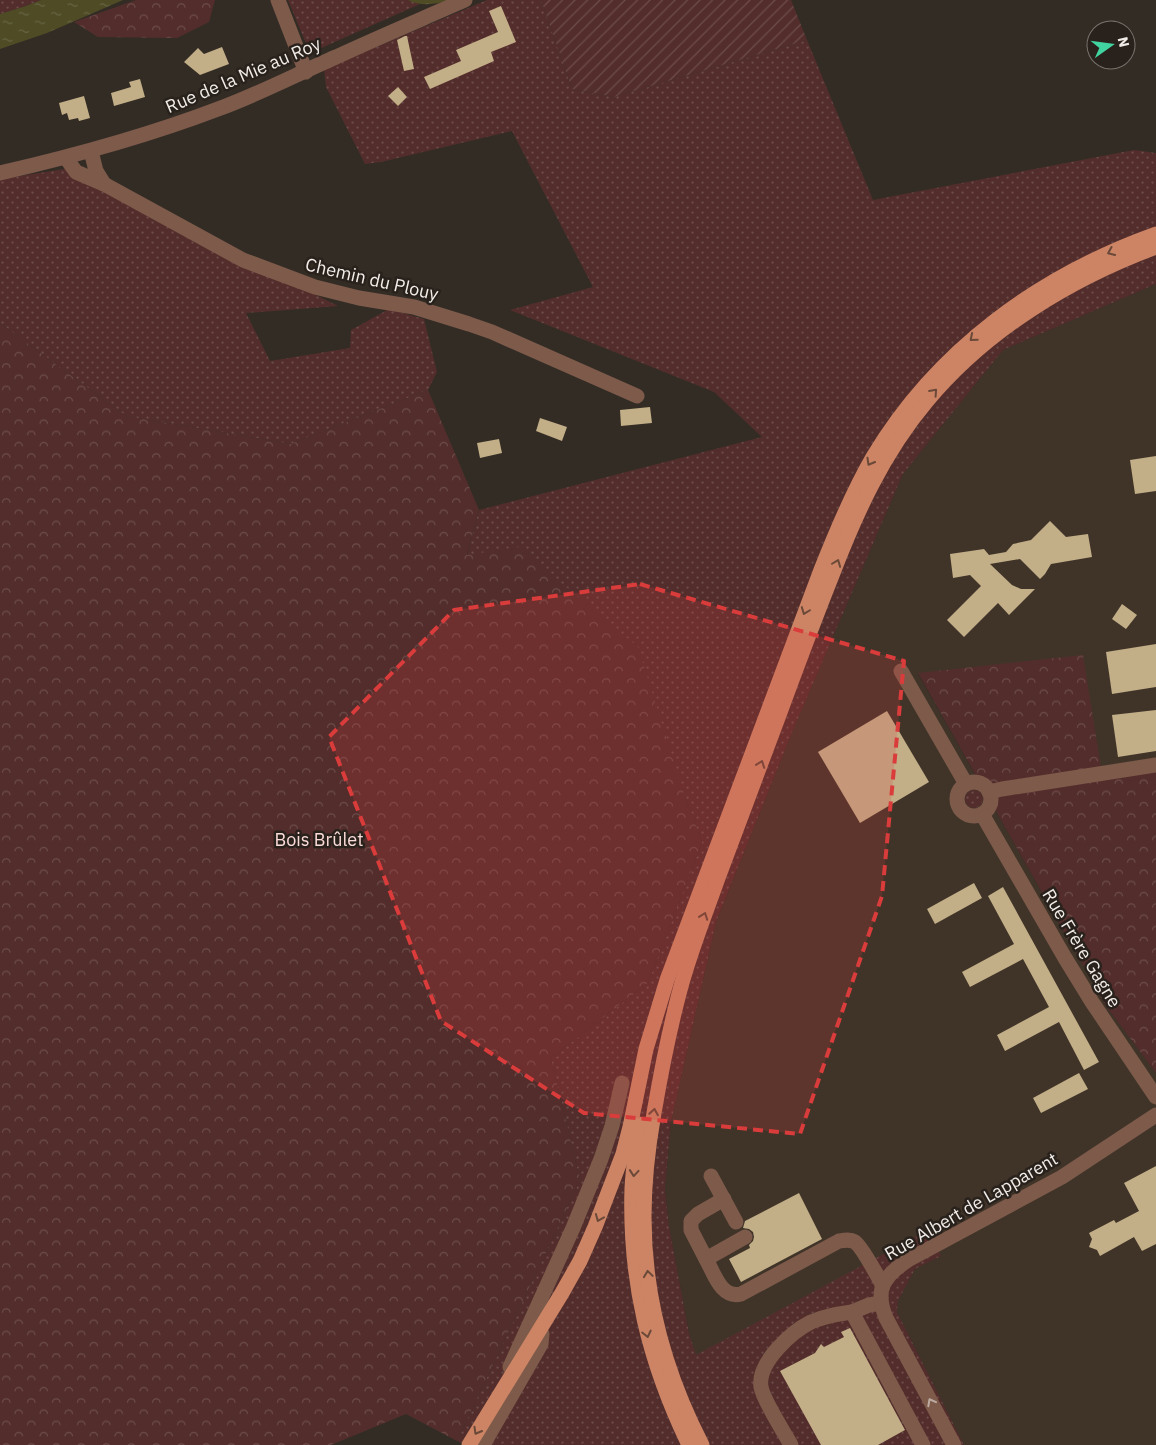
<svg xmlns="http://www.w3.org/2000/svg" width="1156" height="1445" viewBox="0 0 1156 1445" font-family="'IBM Plex Sans',sans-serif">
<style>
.built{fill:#403429}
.grass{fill:url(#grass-dots)}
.forest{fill:url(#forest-crowns)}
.garden{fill:url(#garden-furrows)}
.water{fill:url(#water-ripples)}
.building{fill:#c2ae87}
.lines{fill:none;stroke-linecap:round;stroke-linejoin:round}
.minor{stroke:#7d5a4a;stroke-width:15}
.major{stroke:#cc8464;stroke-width:15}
.oneway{stroke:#6a4939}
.oneway2{stroke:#bdaba1}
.marked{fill:#d93c3b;fill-opacity:0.2;stroke:#d93c3b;stroke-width:4;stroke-dasharray:10 6;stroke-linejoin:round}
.labels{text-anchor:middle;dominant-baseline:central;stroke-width:5;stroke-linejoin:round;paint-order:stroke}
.street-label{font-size:18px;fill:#f2ede9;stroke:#29221c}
.park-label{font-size:18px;fill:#fadbd8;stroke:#29221c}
</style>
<defs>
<pattern id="grass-dots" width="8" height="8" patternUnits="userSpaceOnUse" patternTransform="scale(1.25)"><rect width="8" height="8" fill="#532d2b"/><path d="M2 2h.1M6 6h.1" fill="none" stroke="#6c4c4a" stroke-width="1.8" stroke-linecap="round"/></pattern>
<pattern id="forest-crowns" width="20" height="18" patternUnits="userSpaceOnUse" patternTransform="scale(1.25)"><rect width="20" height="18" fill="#532d2b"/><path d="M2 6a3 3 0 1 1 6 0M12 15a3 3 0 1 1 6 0" fill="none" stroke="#6c4c4a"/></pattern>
<pattern id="garden-furrows" width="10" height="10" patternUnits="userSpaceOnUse" patternTransform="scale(1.25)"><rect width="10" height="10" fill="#532d2b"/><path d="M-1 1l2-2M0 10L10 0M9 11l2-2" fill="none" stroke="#6c4c4a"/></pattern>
<pattern id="water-ripples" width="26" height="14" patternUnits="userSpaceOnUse" patternTransform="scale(1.25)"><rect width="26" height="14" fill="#4e4b25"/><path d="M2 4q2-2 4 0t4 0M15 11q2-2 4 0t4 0" fill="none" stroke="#686545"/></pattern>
</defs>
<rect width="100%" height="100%" fill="#332c25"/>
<polygon class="built" points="1156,284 1156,772 1103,780 918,674 1106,1006 1156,1073 1156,1445 964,1445 897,1312 898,1301 915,1269 941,1256 790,1305 935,1445 696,1356 689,1333 669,1226 665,1189 671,1122 716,923 793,730 903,474 1003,350"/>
<g class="grass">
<polygon points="0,0 41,0 26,6 0,14"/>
<polygon points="288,0 408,0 420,4 310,53"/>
<polygon points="487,0 541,0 572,89 614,97 807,40 873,200 1134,150 1156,153 1156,284 1003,350 903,474 793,730 716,922 671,1122 665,1189 669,1226 689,1333 696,1355 928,1230 941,1256 915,1269 898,1301 897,1312 964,1445 466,1445 457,1441 580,1180 551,1058 648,983 702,842 682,788 467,556 479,510 762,437 714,392 510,310 593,287 512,131 381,162 365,164 326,87 324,69"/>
<polygon points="65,169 338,306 246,313 270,361 350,348 351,330 389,309 424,319 437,372 428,390 291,444 126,416 0,323 0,179"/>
<circle cx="974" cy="799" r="9"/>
</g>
<g class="forest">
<polygon points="136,0 215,0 209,22 177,38 98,37 74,22"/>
<polygon points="0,323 126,416 291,444 428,390 479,510 467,555 518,547 638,647 682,788 702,842 648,983 551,1058 580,1180 457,1441 406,1414 331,1445 0,1445"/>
<polygon points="1083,655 1103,780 1156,772 1156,1073 1106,1006 918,673"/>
</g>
<polygon class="garden" points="541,0 791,0 807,40 614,97 572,89"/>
<g class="water">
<polygon points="41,0 123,0 47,33 0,49 0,14 26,6"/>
<path d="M408,0h43c-14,4 -30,7 -43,0z"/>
</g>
<g class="building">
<polygon points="501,6 516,42 491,52 494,61 430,89 424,77 461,61 456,50 498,32 489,11"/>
<polygon points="405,36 407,36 414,69 404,71 397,40"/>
<polygon points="222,47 229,64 200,75 184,62 198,48 204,54"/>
<polygon points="140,79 145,97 114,106 111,93 131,87 129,82"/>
<polygon points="398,87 407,97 398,106 388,96"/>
<polygon points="84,96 90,118 79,121 78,118 69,120 67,113 62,115 59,103"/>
<polygon points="650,407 652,423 621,426 620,410"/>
<polygon points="540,418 567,427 562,441 536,431"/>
<polygon points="499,439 502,453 480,458 477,443"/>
<polygon points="1156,456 1156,491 1135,494 1130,460"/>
<polygon points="1050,521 1066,537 1088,534 1092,557 1051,564 1045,574 1040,579 1020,559 990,564 1012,585 1021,589 1035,589 1009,615 998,603 964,637 947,620 981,586 970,575 953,578 950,554 984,549 989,555 1006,552 1013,544 1031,540"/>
<polygon points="1122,604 1137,615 1126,629 1112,619"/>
<polygon points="1156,644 1156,687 1112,694 1106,652"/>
<polygon points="1156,710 1156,751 1118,757 1112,715"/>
<polygon points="887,711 929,782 860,823 818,752"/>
<polygon points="974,883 982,898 935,924 927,909"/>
<polygon points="1003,887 1099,1062 1084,1070 1059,1022 1005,1051 997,1035 1049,1007 1023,959 970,987 962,972 1014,944 988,896"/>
<polygon points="1079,1073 1088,1089 1041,1113 1033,1098"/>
<polygon points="1156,1166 1156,1244 1142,1251 1134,1237 1100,1256 1097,1250 1089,1247 1092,1239 1089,1233 1114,1220 1116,1223 1139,1211 1124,1183"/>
<polygon points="799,1193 822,1239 741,1282 729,1259 750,1248 749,1245 753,1241 754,1237 753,1232 749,1229 743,1228 745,1221"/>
<polygon points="850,1328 905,1430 878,1445 821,1445 780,1371 815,1353 821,1344 824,1347 844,1337 841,1332"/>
</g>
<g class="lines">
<g class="minor">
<polyline points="278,0 306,72"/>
<polyline points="91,151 96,171 104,184"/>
<polyline points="66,158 76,172 104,184 243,260 315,287 359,298 414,307 469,324 492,332 637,396"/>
<path d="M0,173c74,-17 147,-37 218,-64 41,-15 79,-35 118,-52 43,-20 86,-38 129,-57"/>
<polyline points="901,671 966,784"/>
<circle cx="974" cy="799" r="17"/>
<polyline points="989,792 1002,789 1156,765"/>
<polyline points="982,814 1065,958 1092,1002 1156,1097"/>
<polyline points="711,1176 736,1222"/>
<path d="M745,1237l-39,22c8,14 15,40 35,35l98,-53c6,-1 11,-2 16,1 7,5 22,33 27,42"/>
<polyline points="706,1259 691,1230 691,1221 698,1214 724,1199"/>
<polyline points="881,1303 869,1305 852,1312 923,1445"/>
<polyline points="510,1367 573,1228 601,1159 612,1126 622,1083"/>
<polyline points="483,1445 541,1344 542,1334 535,1322"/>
<path d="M791,1445c-7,-13 -28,-45 -30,-58 -4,-24 30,-55 50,-65 13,-6 27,-8 41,-10"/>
<path d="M954,1445l-68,-127c-12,-29 -2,-42 22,-58l154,-83 94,-62"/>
</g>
<g class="major">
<path d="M639,1124c-2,21 -6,42 -7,64 -3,93 17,174 57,257"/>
<path d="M469,1445l93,-152 18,-32 15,-34 28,-73 7,-27 16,-78 21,-69 154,-410c15,-38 31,-77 52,-113 64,-107 166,-181 283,-223"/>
<path d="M702,1445c-36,-70 -58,-148 -58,-228 0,-34 4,-70 10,-104 7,-41 15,-82 26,-123 10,-38 25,-75 38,-112 20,-54 41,-109 61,-163 17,-46 34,-92 52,-137 24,-63 52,-125 96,-177 59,-71 143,-122 229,-154"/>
</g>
</g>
<defs><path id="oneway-chevron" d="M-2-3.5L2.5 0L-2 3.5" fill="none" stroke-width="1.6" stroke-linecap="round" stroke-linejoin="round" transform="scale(1.25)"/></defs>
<g class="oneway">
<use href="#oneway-chevron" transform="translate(1111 252) rotate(156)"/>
<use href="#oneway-chevron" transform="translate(973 338) rotate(140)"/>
<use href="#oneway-chevron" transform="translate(934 392) rotate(-48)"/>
<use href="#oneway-chevron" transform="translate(870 462) rotate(120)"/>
<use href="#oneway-chevron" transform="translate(837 563) rotate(-69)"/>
<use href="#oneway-chevron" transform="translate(805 611) rotate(111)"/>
<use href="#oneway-chevron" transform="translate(761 764) rotate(-70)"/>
<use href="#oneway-chevron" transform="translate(704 916) rotate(-70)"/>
<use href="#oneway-chevron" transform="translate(654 1112) rotate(-81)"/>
<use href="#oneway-chevron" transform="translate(634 1173) rotate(95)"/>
<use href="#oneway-chevron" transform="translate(599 1218) rotate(112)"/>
<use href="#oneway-chevron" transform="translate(648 1274) rotate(-98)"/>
<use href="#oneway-chevron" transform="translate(647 1334) rotate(77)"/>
<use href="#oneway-chevron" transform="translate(477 1431) rotate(120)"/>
</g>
<use class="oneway2" href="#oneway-chevron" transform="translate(931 1402) rotate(-118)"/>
<path class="marked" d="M640,584l264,77 -22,235 -82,238 -216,-21 -143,-92 -112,-284 125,-127z"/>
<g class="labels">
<g class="street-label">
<text transform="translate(243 75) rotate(-23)">Rue de la Mie au Roy</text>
<text transform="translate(372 279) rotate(13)">Chemin du Plouy</text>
<text transform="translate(1082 948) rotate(59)">Rue Frère Gagne</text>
<text transform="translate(971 1206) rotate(-30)">Rue Albert de Lapparent</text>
</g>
<g class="park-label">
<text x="319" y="839">Bois Brûlet</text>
</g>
</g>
<g transform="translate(1111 45) rotate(76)"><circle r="24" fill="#29221c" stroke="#79736e"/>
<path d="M0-4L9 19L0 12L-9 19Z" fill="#42d4a0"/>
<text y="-8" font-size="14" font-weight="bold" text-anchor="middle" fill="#f2ede9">N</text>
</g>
</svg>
